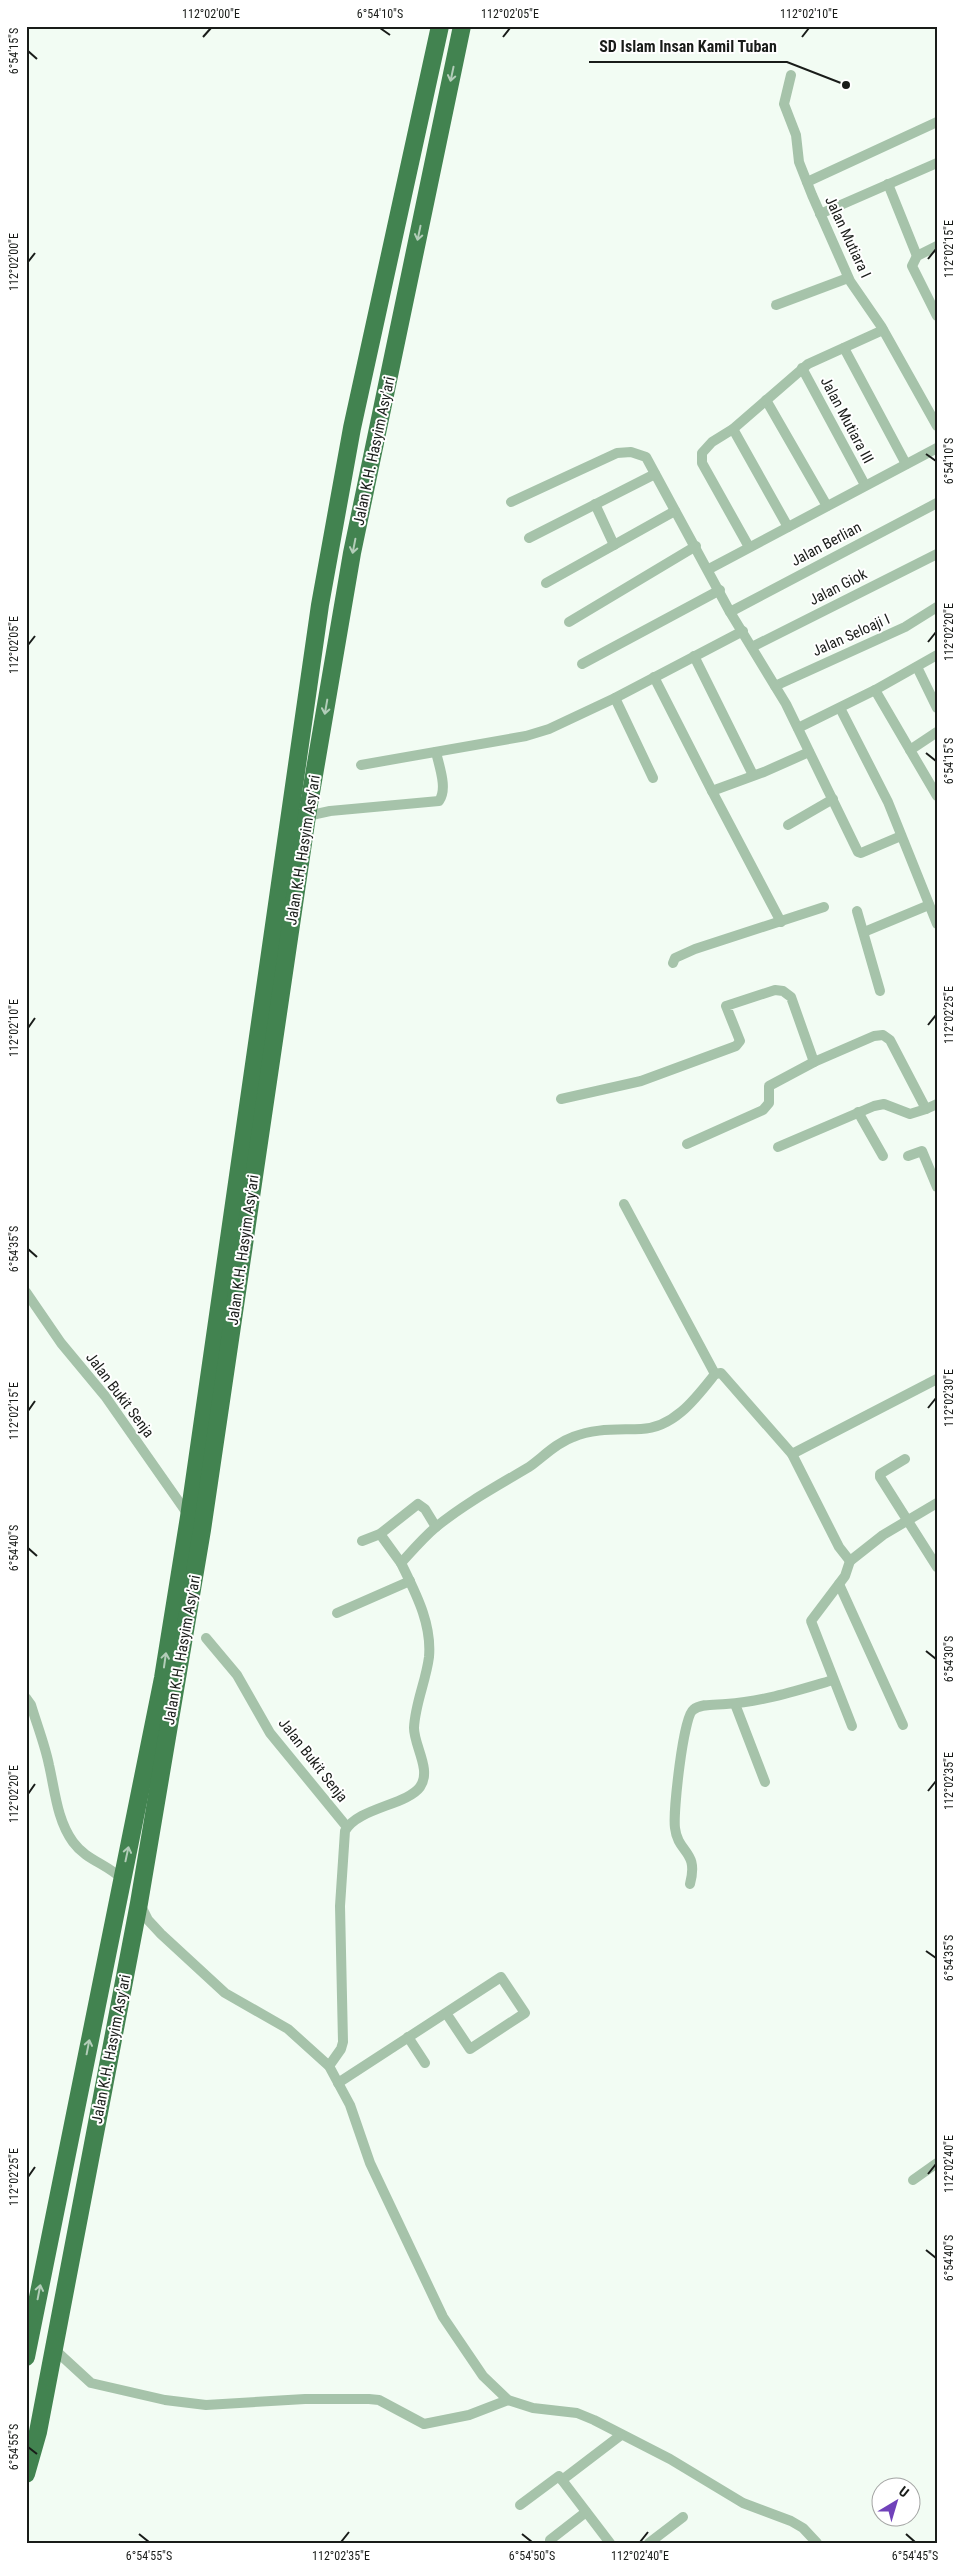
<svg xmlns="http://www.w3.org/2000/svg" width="963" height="2569" viewBox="0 0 963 2569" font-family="'Roboto Condensed',sans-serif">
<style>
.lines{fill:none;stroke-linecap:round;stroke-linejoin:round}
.street{stroke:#a6c3aa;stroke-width:10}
.highway{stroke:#428350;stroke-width:18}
.oneway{stroke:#b3cdb9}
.ticks{fill:none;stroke:#191c19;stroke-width:2}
.labels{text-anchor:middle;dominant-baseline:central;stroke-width:4;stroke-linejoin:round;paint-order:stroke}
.street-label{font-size:15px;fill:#191c19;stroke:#fff}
.leader{fill:none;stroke:#191c19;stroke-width:2}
.callout-dot{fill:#191c19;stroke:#fff;stroke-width:2}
.callout-label{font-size:16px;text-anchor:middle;font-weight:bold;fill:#191c19;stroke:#fff;stroke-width:4;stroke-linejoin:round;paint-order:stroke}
.neatline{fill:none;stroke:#191c19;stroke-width:2}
.ticks-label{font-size:12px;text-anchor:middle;fill:#191c19}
</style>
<rect width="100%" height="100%" fill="#f2fcf3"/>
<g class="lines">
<g class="street">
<polyline points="791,75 784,104 796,135 799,162 812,195 850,281 881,326 937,426"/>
<polyline points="807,182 937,122"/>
<polyline points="888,184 917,256"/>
<polyline points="820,214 937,163"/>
<polyline points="937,246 917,256 912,266 937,316"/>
<polyline points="776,305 848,278"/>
<polyline points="844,348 906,464"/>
<polyline points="802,368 865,485"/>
<polyline points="766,400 827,506"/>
<polyline points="733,429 788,527"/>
<polyline points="511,502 617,453 631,452 646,457 730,612 786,704 858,852 861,853 901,836"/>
<polyline points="595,504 614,545"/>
<polyline points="529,538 655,474"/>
<polyline points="749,547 702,463 702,453 712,442 733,429 808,364 883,330"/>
<polyline points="709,569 937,448"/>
<polyline points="546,583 675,511"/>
<polyline points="730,612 937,503"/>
<polyline points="569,622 696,546"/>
<polyline points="752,647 937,554"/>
<polyline points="694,656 753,775"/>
<polyline points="582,664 720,590"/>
<polyline points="917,667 937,708"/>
<polyline points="654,677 712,791 764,772 809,752"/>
<polyline points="775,686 905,627 937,607"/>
<polyline points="875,690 910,750"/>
<polyline points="615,698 653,778"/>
<polyline points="840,708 888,802 937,924"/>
<polyline points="798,728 875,690 937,655"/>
<polyline points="937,732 910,750 937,796"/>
<polyline points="361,765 526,736 549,729 615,698 743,631"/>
<polyline points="712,791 781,922"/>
<path d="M307,816l23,-5 109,-10c9,-12 0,-35 -3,-49"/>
<polyline points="788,825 833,799"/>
<polyline points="857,911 880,991"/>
<polyline points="864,932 929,905"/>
<polyline points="673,963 675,958 695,949 824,907"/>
<polyline points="561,1099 641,1081 736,1046 740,1041 726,1006 775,990 783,991 791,997 814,1062 874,1036 883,1035 890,1040 926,1109 937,1104"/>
<polyline points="858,1112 883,1156"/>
<polyline points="687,1144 763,1110 769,1103 769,1086 814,1062"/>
<polyline points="778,1147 874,1106 884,1104 910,1114 926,1109"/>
<polyline points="908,1156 922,1151 937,1187"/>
<polyline points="624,1204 715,1374"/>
<polyline points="26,1292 61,1343 105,1396 189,1516"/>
<polyline points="792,1454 937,1379"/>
<polyline points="905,1459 880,1474 880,1477 937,1567"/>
<polyline points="380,1534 401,1563"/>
<polyline points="362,1541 380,1534 418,1504 425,1509 436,1527"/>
<polyline points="850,1561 845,1576 811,1621 852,1726"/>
<polyline points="839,1584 903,1725"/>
<polyline points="337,1613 410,1581"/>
<polyline points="206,1638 237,1675 270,1733 347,1827"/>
<path d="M26,1698l5,7c6,20 14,40 18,60 6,26 8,55 24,77 13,18 34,22 49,37"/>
<polyline points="735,1704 765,1782"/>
<path d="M690,1884c9,-34 -12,-30 -15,-56 -2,-15 8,-111 18,-118 8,-7 23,-5 33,-6 36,-2 73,-14 107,-24"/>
<polyline points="140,1904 148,1920 161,1934 225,1993 288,2029 329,2066 350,2105 370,2163 443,2317 483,2376 508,2400 533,2408 577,2413 594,2420 670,2459 743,2503 791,2521 803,2528 817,2543"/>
<polyline points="408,2037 425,2063"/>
<path d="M329,2066l12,-17 2,-7 -3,-136 5,-75c12,-23 62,-26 75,-44 12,-17 -6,-41 -6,-59 1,-24 12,-47 15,-71 3,-34 -14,-65 -28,-94 11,-12 22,-25 35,-36 28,-23 61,-41 93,-60 14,-10 27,-24 44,-30 22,-9 44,-7 68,-8 33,-1 55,-31 74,-55l6,-1 71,81 47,93 11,14 33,-26 54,-32"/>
<polyline points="338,2083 501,1977 525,2013 470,2049 446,2013"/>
<polyline points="913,2180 937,2163"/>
<polyline points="54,2349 91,2383 165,2400 206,2405 305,2399 369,2399 379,2400 424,2424 469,2415 508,2400"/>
<polyline points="520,2505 559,2476 562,2480"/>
<polyline points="550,2540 586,2512"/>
<polyline points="610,2543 562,2480 621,2435"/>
<polyline points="649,2543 683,2517"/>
</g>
<g class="highway">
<polyline points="26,2357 163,1678 189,1517 320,605 352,428 440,26"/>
<polyline points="26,2474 38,2432 59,2322 139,1903 202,1530 307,816 352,553 462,26"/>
</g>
</g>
<defs><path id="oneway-shaft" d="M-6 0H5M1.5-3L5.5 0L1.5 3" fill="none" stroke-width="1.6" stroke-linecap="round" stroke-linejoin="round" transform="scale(1.25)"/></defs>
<g class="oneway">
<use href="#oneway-shaft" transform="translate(452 74) rotate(102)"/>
<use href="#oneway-shaft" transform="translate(419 233) rotate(102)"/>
<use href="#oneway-shaft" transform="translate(354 546) rotate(101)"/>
<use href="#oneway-shaft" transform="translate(326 707) rotate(100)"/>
<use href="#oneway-shaft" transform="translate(165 1660) rotate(-82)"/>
<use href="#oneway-shaft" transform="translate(127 1854) rotate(-78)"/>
<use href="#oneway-shaft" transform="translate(88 2047) rotate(-79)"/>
<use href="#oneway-shaft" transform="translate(39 2292) rotate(-79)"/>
</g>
<path class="ticks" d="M380,28l10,7M203,37l8,-9M503,37l7,-9M802,37l7,-9M28,51l9,8M928,259l8,-10M28,262l7,-9M926,454l10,7M928,642l8,-10M28,645l7,-9M926,753l10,8M928,1025l8,-10M28,1028l7,-10M28,1249l9,8M928,1408l8,-10M28,1411l7,-10M28,1548l9,8M926,1651l10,8M928,1791l8,-10M28,1794l7,-10M926,1951l10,7M928,2174l8,-10M28,2177l7,-10M926,2250l10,8M28,2447l9,7M139,2534l10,8M522,2534l10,8M906,2534l9,8M341,2542l8,-10M640,2542l8,-10"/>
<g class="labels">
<g class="street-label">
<text transform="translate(848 237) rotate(65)">Jalan Mutiara I</text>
<text transform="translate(847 420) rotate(62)">Jalan Mutiara III</text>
<text transform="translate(374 451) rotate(-78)">Jalan K.H. Hasyim Asy'ari</text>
<text transform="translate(826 544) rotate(-28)">Jalan Berlian</text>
<text transform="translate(838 587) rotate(-27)">Jalan Giok</text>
<text transform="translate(851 635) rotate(-24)">Jalan Seloaji I</text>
<text transform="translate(303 850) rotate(-81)">Jalan K.H. Hasyim Asy'ari</text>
<text transform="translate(243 1250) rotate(-82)">Jalan K.H. Hasyim Asy'ari</text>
<text transform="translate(120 1395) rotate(53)">Jalan Bukit Senja</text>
<text transform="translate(182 1650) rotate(-80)">Jalan K.H. Hasyim Asy'ari</text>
<text transform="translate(313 1760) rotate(52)">Jalan Bukit Senja</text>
<text transform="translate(111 2049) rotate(-79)">Jalan K.H. Hasyim Asy'ari</text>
</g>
</g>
<path class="leader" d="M846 85L787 62H589"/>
<circle class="callout-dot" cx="846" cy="85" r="5"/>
<g class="callout-label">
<text x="688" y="52">SD Islam Insan Kamil Tuban</text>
</g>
<rect width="963" height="2569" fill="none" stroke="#ffffff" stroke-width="55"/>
<g transform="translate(896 2502) rotate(38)"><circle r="24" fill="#ffffff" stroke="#a3a4a3"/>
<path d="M0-4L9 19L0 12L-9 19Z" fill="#7042ba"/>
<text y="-8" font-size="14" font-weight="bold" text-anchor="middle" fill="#191c19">U</text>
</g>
<rect x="28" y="28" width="908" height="2514" class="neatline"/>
<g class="ticks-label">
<text x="211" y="18">112°02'00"E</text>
<text x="380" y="18">6°54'10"S</text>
<text x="510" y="18">112°02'05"E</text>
<text x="809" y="18">112°02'10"E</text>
<text transform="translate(14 51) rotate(-90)" y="4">6°54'15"S</text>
<text transform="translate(949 249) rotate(-90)" y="4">112°02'15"E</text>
<text transform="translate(14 262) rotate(-90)" y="4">112°02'00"E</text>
<text transform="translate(949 461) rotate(-90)" y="4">6°54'10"S</text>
<text transform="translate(949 632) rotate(-90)" y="4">112°02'20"E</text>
<text transform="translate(14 645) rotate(-90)" y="4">112°02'05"E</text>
<text transform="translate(949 761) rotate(-90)" y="4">6°54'15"S</text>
<text transform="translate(949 1015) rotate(-90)" y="4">112°02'25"E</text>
<text transform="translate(14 1028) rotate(-90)" y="4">112°02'10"E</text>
<text transform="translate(14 1249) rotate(-90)" y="4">6°54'35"S</text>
<text transform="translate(949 1398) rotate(-90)" y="4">112°02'30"E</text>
<text transform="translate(14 1411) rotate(-90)" y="4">112°02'15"E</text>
<text transform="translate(14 1548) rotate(-90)" y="4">6°54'40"S</text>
<text transform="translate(949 1659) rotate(-90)" y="4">6°54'30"S</text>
<text transform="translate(949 1781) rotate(-90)" y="4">112°02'35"E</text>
<text transform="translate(14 1794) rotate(-90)" y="4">112°02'20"E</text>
<text transform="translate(949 1958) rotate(-90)" y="4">6°54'35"S</text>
<text transform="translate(949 2164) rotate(-90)" y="4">112°02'40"E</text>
<text transform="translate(14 2177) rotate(-90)" y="4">112°02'25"E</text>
<text transform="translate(949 2258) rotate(-90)" y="4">6°54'40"S</text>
<text transform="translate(14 2447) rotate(-90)" y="4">6°54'55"S</text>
<text x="149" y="2560">6°54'55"S</text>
<text x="341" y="2560">112°02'35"E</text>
<text x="532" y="2560">6°54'50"S</text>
<text x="640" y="2560">112°02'40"E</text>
<text x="915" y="2560">6°54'45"S</text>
</g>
</svg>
